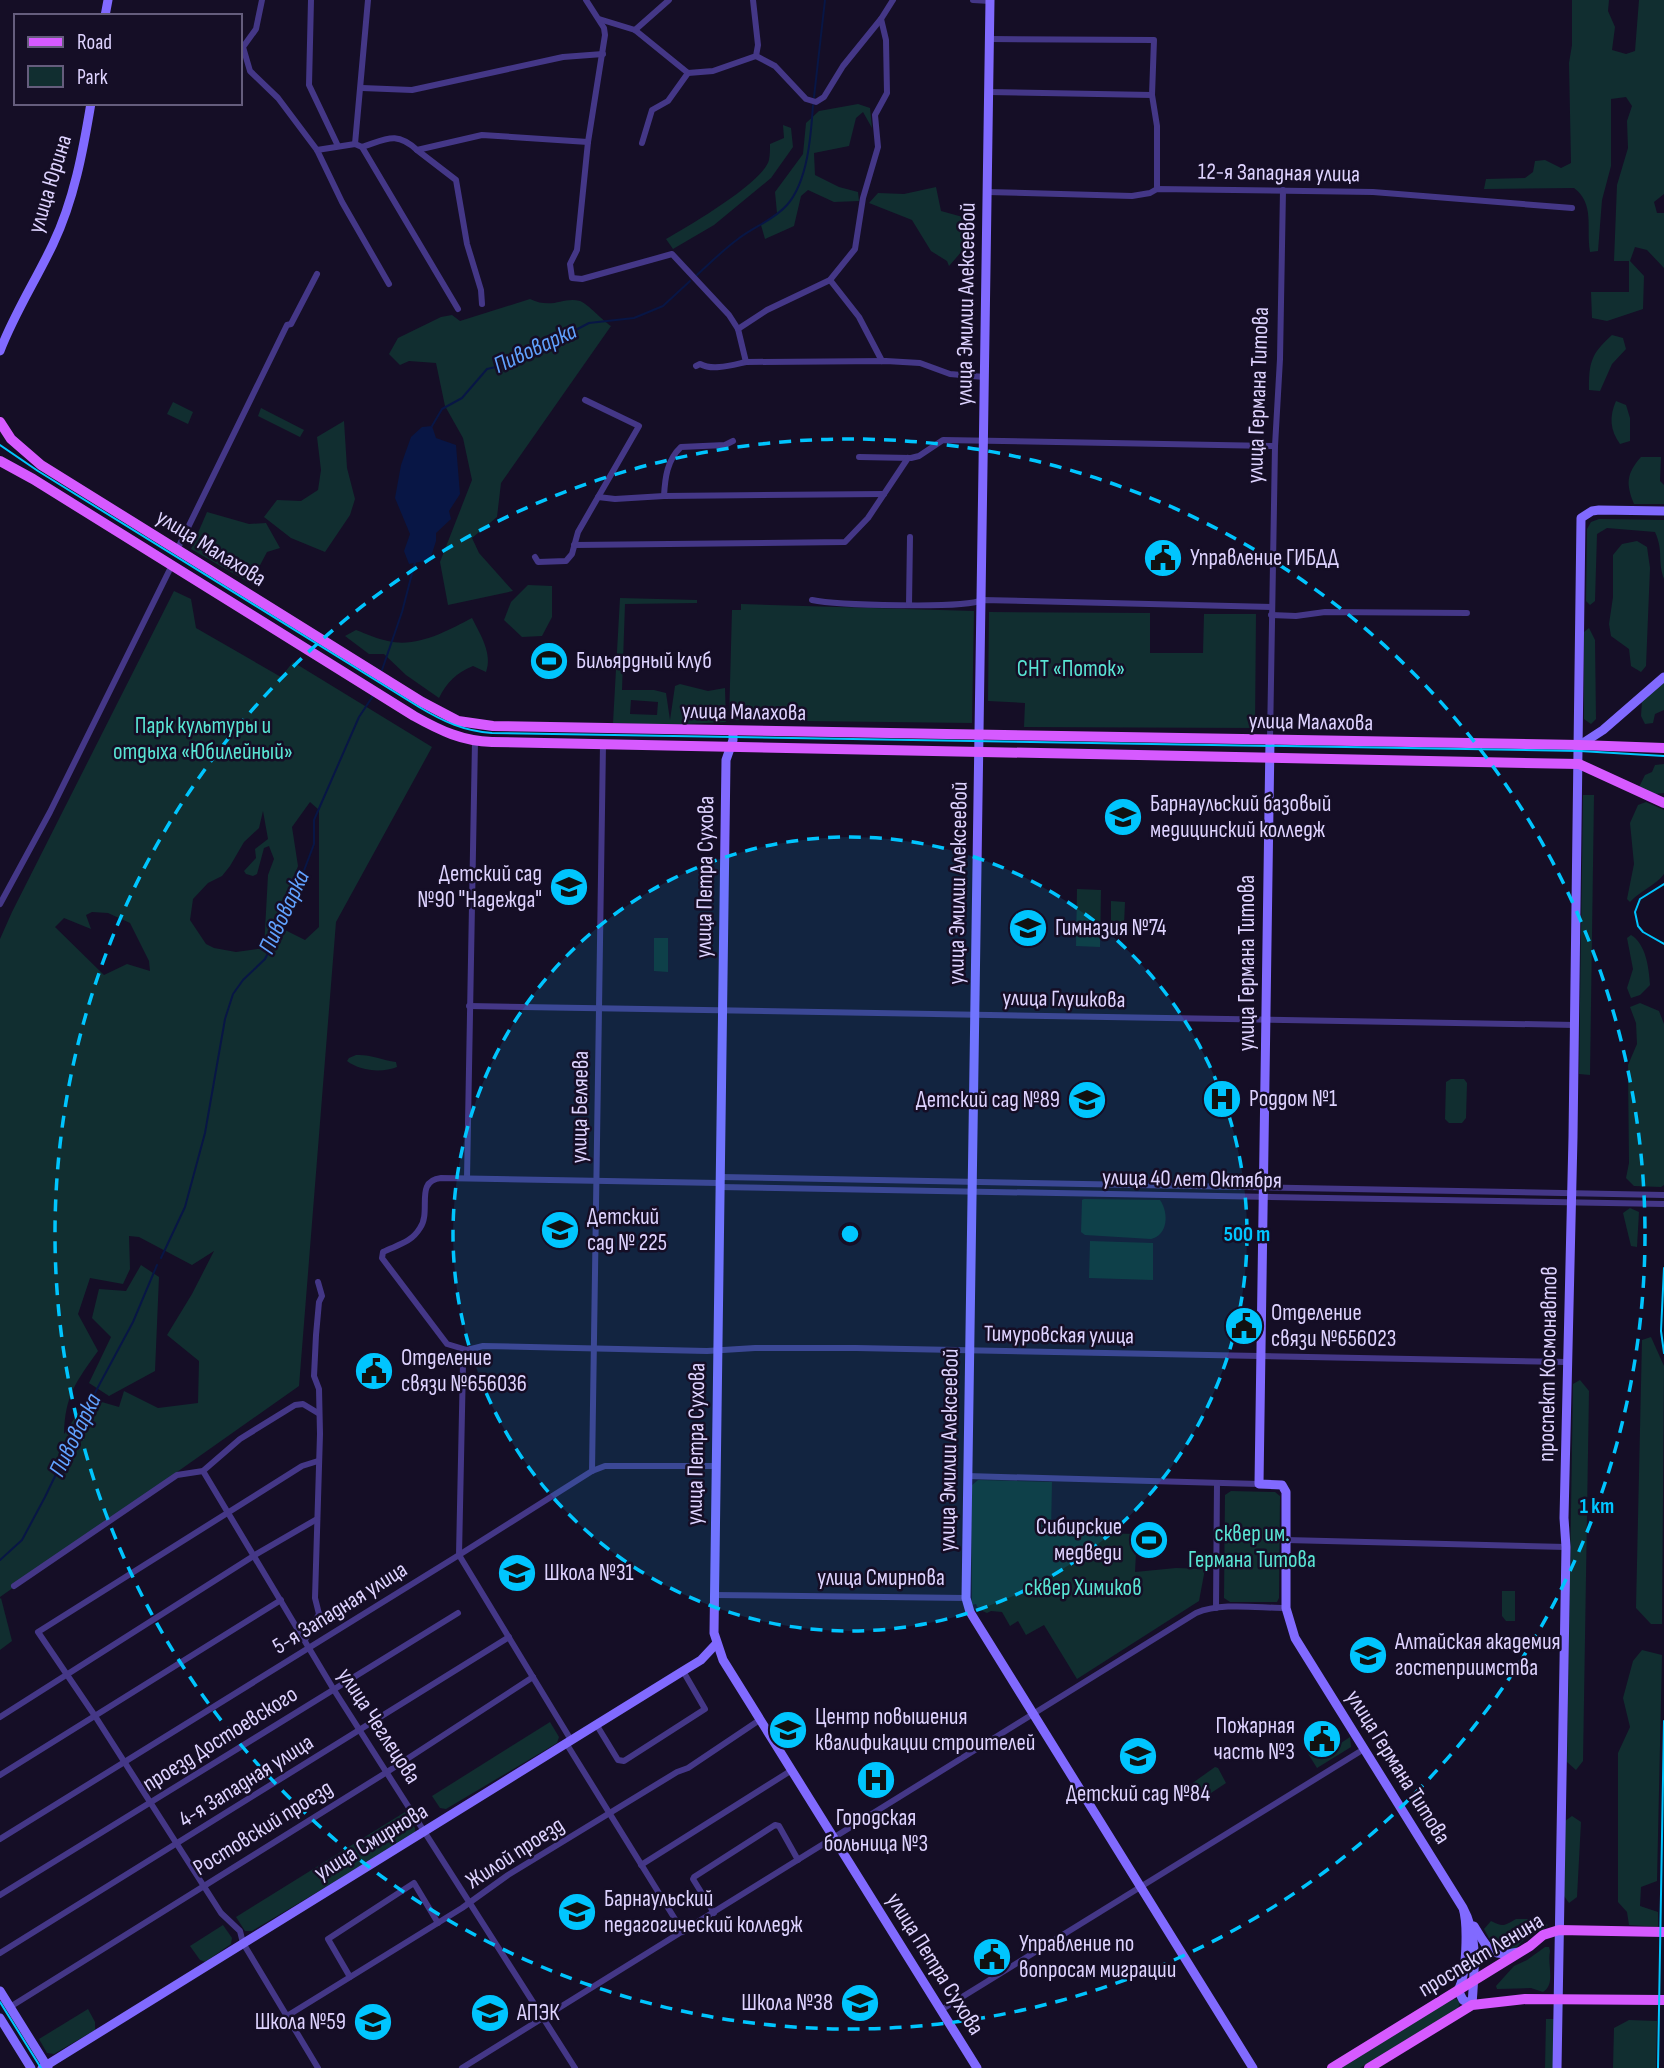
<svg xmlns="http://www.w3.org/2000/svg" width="1664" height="2068" viewBox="0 0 1664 2068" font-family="'Sofia Sans Condensed',sans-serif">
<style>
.green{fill:#112e30;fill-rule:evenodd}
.water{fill:#081645}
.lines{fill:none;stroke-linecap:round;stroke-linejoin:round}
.stream{stroke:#081645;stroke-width:2}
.street{stroke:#443787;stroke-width:6}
.secondary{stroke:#816aff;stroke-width:9}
.primary{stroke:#d65aff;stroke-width:10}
.tram{stroke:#00c5fe;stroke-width:2}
.ring{fill:none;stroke:#00c5fe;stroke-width:3.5;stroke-dasharray:12 9}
.labels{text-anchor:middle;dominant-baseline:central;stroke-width:5;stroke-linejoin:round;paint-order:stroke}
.street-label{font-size:23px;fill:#ded3ff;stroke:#150e26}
.poi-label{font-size:23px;fill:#ded3ff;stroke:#150e26;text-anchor:start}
.park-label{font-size:23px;fill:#59e5d4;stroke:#150e26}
.water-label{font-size:24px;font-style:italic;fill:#61a2ff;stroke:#150e26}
.centre{fill:#00c5fe;stroke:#150e26;stroke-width:3.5}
.ring-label{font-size:21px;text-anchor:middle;font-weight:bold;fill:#00c5fe;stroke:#150e26;stroke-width:5;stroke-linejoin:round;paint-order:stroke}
</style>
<rect width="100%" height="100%" fill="#150e26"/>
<g class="green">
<path d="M1572,0h37l-1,11 7,16 -3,23 14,4 9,-3 4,-51h25v194l-10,8 3,11h7v55l-17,-18 -12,-3 -5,14 14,15 -1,33 -36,12 -15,-3 -1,-26h38v-31h-15l3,-76 11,-37 -1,-27 5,-15 -6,-9 -15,2v67l-9,34 -4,51 -8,1c-4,-25 5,-48 -16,-64l-90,1 2,-10 39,-1 8,-6 2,-11 10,-1 16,8 10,-5 -2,-100 3,-18z"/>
<polygon points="858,104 870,108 872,128 863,112 856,118 849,146 814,153 815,175 839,187 858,192 859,201 834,202 808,190 801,196 794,226 765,239 761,225 777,213 775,192 803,154 806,123 819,111"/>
<path d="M783,125l8,3 2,19 -22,31 -57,47 -41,24 -7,-10c22,-13 97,-56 103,-79 1,-5 1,-11 1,-16l14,-6z"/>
<polygon points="936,187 941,211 970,219 975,236 949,266 947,261 931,251 912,220 869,203 878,193 904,194"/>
<path d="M530,299c23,11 33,-3 50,2 8,3 23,20 31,25l-110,157 -4,34 -25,21 7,15 34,38 -65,14 -8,-43 32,-82 -9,-42 -18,-32 -9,-43 -27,-2 -9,4 -11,-11 9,-16 43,-21 11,-2 8,6z"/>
<path d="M1612,335l11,3 3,11 -14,15 -12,27 -11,-1c0,-28 2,-36 23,-55z"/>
<path d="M1616,401l10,4 4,13v23l-10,3c-10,-14 -11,-27 -4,-43z"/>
<polygon points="173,402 193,412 188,424 167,414"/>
<polygon points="261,408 304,430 300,437 258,416"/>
<polygon points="344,421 347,468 355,499 350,515 325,552 291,538 264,517 277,500 301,501 318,490 321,470 317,437"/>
<path d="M1641,457h20l-1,24 4,4v19h-30c-8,-20 -8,-30 7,-47z"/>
<polygon points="207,512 249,524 266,523 280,548 267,552 251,582 248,582 191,549"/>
<path d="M1599,519l65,1v59c-7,-19 0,-27 -9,-47l-48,-4 -10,6 -2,67 -5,4 -4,-4 1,-72 4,-7z"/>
<polygon points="1637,541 1647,547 1650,568 1646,666 1641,672 1631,666 1629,649 1611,636 1609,624 1613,597 1613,555 1622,544"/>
<polygon points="528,585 552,586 552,617 542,636 522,637 504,620 511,602"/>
<path d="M174,591l17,8 5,29 85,49 12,-15 139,85 -96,175 -37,464 -299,211v-658l12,-27zM310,802l9,8v117l-14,13 -20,-10 -5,-11 18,-53 -6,-39zM263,811l5,28 -13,10 1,9 -12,13 2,3 7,2 4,-2 7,-26 5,-2 5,13 -6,16 -4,73 -28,4 -22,-4 -8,-4 -16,-24 3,-21 15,-16 14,-7 8,-10 14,-24 15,-14zM92,912l16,1 22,10 19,38 1,10 -23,-7 -23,11 -49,-48 9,-9 27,11 -5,-14zM129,1236l10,1 53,28 22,-14 -22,43 -25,41 32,26 -1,42 -40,5 -34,-17 -5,16 -31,-9 -24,36c1,-39 12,-52 34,-83l-20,-37 12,-36 33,6 7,-15z"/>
<path d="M620,598l77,2v3l-72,1 -3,86h32l12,3 4,27 5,-34 5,-2 28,7 17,-3 1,34 -61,3 -52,-2zM631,700l27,2 -1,13 -27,-1z"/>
<polygon points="741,604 974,611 972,723 729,720 732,610 741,610"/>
<polygon points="989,612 1150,613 1150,653 1203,653 1204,614 1256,614 1255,728 1024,727 1025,703 988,701"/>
<path d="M472,618c8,16 21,36 14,54l-13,-6c-17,7 -26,16 -34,32l-33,-23 -22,-21h-15l-24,-18 11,-6c11,4 21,9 32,11 29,7 59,-10 84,-23z"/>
<polygon points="1589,628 1595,640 1596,719 1591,724 1584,719 1584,632"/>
<polygon points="1664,682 1664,710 1655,714 1653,723 1645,724 1641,716 1642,701"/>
<polygon points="1664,764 1664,793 1655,794 1639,787 1645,775 1652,772 1655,765"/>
<polygon points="1583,795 1594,795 1590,1075 1579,1074"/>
<path d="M1646,802l18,8v64c-8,11 -24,17 -34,28l-3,-3 7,-35 -4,-41 8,-18z"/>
<polygon points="1077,889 1101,890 1100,947 1076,946"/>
<polygon points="1111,901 1125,902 1124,925 1111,925"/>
<path d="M1631,935c15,9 18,33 19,50l-10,10 -9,3 -4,-10 6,-19 -6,-31z"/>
<polygon points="654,938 668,938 668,972 654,971"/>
<polygon points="1640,1003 1659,1011 1664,1024 1664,1185 1661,1187 1634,1186 1626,1178 1629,1163 1628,1065 1637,1044 1636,1023 1630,1007"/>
<path d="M356,1055c13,-1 26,5 40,7l1,5c-15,6 -37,4 -50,-6l2,-3z"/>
<polygon points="1451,1079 1464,1079 1467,1083 1466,1118 1462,1123 1449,1123 1445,1119 1446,1082"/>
<path d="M1084,1199l76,1c9,13 8,35 -9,39l-66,-4 -4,-3 1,-32z"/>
<polygon points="1630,1208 1639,1212 1637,1247 1631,1246 1623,1213"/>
<polygon points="1090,1241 1153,1243 1153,1280 1089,1278"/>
<polygon points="141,1265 159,1277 155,1371 109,1396 89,1383 111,1337 92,1318 99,1289 126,1291"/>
<polygon points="1651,1337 1664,1366 1662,1624 1651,1624 1636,1608 1642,1340"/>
<polygon points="1580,1380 1589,1391 1583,1761 1576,1770 1567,1762 1573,1384"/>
<polygon points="978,1480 1052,1482 1051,1532 1137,1534 1135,1572 1176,1568 1205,1569 1199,1601 1077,1679 1044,1625 1026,1635 1018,1621 1010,1626 1002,1612 991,1611 987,1613 978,1609 976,1604 972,1605 971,1486"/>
<polygon points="1231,1491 1275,1492 1280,1496 1279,1598 1277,1602 1230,1602 1224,1598 1225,1495"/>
<polygon points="1502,1591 1515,1591 1515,1621 1506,1621 1502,1616"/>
<polygon points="1,1598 12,1641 0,1650 0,1599"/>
<polygon points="1642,1650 1662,1655 1657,1881 1641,1887 1640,1906 1658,1912 1658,1927 1629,1925 1627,1912 1618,1902 1618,1753 1630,1727 1623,1698 1633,1661"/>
<polygon points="550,1722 559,1737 557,1743 446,1809 440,1808 432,1796"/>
<polygon points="1350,1737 1351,1747 1317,1768 1307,1752 1314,1749 1320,1757"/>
<polygon points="1215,1767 1218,1768 1226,1783 1196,1803 1194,1802 1186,1790 1187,1787"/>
<polygon points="405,1812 415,1828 415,1834 252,1931 245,1931 236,1917"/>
<polygon points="1572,1816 1581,1822 1577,1897 1569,1903 1564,1896 1565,1821"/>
<path d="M1516,1919h18l14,6 -5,5c-17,2 -26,20 -31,21 -2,0 -3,-2 -5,-2 -16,-2 -15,-6 -23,-20l7,-8c13,7 14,4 25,-2z"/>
<polygon points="223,1925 232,1938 231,1944 205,1962 200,1960 190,1946"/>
<path d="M1545,1947h4l1,4c-3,14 6,33 -7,41l-12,-4 -34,1 -1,-3 18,-20 13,-6z"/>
<polygon points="1452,1998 1457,1999 1460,2003 1458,2008 1360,2068 1339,2068"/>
<polygon points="88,2009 95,2022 95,2030 54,2054 47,2053 39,2039"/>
<polygon points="1546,2019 1555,2019 1554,2068 1545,2068"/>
<polygon points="1629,2020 1657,2021 1656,2068 1613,2068 1614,2028"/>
</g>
<polygon class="water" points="432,426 436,438 456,445 460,494 449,511 451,519 436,533 436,541 430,560 409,564 404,551 410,534 395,498 401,465 411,437 422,427"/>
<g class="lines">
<g class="stream">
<polyline points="814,97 825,0"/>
<path d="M697,275c13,-12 26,-25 41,-36 15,-12 36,-19 49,-34 21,-24 24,-70 26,-100"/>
<polyline points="432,426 442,409 462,398 487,369 513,363 589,323 634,318 663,306 690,281"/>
<polyline points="382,670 402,612 415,562"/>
<polyline points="161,1258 185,1207 205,1133 225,1019 233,994 243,980 265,959 276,938 278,927 288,913 314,844 314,820 359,717 373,696"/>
<polyline points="0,1560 22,1540 45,1497 97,1389 133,1322 157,1265"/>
</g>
<g class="street">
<polyline points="262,0 256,29 243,47 250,71 278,98 317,150 342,202 389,284"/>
<polyline points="311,0 309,85 338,146"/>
<path d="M586,0l18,28 1,7 -17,107 -11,108 -7,14 2,14 10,1 90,-25 57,61 9,14 8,33c-14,3 -33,9 -46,2l-4,2"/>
<polyline points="973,0 990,1"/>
<polyline points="599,19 635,30 688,73 713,71 756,56 758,45 753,0"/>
<polyline points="635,30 669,0"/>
<polyline points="989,39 1154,40 1152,95 1157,126 1157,189"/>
<polyline points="756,56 775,66 806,99 816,102 824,97 843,66 881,19"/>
<polyline points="362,88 412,90 563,57 603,54"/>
<polyline points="988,92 1152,95"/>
<polyline points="642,143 652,110 668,101 688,73"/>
<polyline points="355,144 368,0"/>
<polyline points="362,147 458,309"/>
<path d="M317,150l38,-6 7,3c25,-8 34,-16 55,3l65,-15 106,7"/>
<polyline points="417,150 456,180 467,244 481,290 482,304"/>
<polyline points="987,192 1132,196 1150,193 1157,189 1373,192 1572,208"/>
<polyline points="830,280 859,317 882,361"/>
<polyline points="738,329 767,310 830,280 855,249 863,198 878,147 875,115 887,93 886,40 881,19 893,0"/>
<polyline points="746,362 886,361 920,363 950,374 984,377"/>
<polyline points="859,457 911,458 919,456 943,440 1275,446"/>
<path d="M664,496c1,-18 3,-36 17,-49l44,-2 8,-4"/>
<polyline points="598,497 615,499 664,496 884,494"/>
<polyline points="574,545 845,542 868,518 908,458"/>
<polyline points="177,550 287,325 291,324 317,274"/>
<polyline points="535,557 538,562 566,561 572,554 578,532 639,426 585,400"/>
<path d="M812,600c23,5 153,9 170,0l290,7"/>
<polyline points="909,605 910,537"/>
<polyline points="1271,615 1296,616 1325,612 1467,613"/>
<polyline points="1270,740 1275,446 1280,359 1283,190"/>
<polyline points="0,904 50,812 172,565"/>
<polyline points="469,1006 1575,1025"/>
<polyline points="720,1177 1664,1195"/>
<polyline points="467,1178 475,741"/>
<polyline points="719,1187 1664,1204"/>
<polyline points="467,1350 483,1346 707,1351 755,1348 856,1348 1567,1362"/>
<path d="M467,1350l-20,-6 -65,-86 1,-6c14,-7 28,-9 37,-24 12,-17 -6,-47 21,-50l278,5"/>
<polyline points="467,1350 463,1364 459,1555 571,1740"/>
<polyline points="203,1471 334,1690 575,2068"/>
<polyline points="592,1471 603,744"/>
<polyline points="967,1476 1259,1484"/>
<polyline points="1286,1540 1566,1547"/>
<polyline points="14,1586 177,1475 203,1471 240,1439 295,1405 303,1404 318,1413"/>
<polyline points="713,1595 966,1598"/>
<polyline points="1216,1608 1217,1483"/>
<polyline points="305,1640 319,1614 315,1598 320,1434 319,1389 314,1376 316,1335 319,1302 322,1296 318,1282"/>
<polyline points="0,1717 255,1555 317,1519"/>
<polyline points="596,1724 618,1760 624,1761 705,1709 683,1671"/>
<polyline points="566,1743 683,1932"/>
<polyline points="0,1775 281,1600"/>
<polyline points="0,1839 459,1555 592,1471 605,1466 715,1466"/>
<polyline points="641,1865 792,1770"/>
<polyline points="0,1895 458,1613"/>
<polyline points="714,1913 693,1879 694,1877 775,1825 779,1826 798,1860"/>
<polyline points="0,1953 509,1637"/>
<polyline points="350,1977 328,1939 414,1883 438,1923"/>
<polyline points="10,2007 387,1772 533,1677"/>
<polyline points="941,2010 1364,1749"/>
<polyline points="287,2016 462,1908 508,1875 677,1772 688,1768 761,1719"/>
<polyline points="318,2068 243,1943 240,1931 221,1913 95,1716 38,1632 302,1466 318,1461"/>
<path d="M462,2068l734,-455c26,-11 61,-5 90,-5"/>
</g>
<g class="secondary">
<polyline points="990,0 966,1598 970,1612 1253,2068"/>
<polyline points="105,16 108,0"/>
<path d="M0,351c14,-37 36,-71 53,-107 21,-44 30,-93 38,-141"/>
<polyline points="733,731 733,740 726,760 714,1633 723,1660 977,2068"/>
<path d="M1270,740l-11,744 23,1 4,7v116l9,30 168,270c16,29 11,64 9,97l-9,-5 -5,-10c9,-14 10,-66 5,-82"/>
<polyline points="1580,745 1603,730 1664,677"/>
<path d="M1474,1926c14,23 16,32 45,26"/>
<polyline points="0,1991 48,2068"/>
<polyline points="0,2018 31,2068"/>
<polyline points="42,2068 683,1671 701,1660 716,1644"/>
<polyline points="1557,2068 1566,1547 1564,1518 1573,1137 1581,518 1592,511 1599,510 1664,511"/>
</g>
<g class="primary">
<polyline points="0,422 11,439 41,465 422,702 458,721 493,726 1580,745 1664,748"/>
<path d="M0,461l33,18 381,237c27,15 48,25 78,26l1087,22 85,39"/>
<polyline points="1332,2068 1530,1946 1543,1935 1559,1930 1664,1932"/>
<polyline points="1369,2068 1472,2005 1525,1999 1664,2000"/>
</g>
<g class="tram">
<path d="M0,445l38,26 381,236c25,15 45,24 73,26l1088,18 84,5"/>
<polyline points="1664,884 1640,899 1635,912 1638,926 1643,932 1664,944"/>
<polyline points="1664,1268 1661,1331 1664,1353"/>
<polyline points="0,2002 41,2068"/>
<polyline points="1658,2068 1664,1721"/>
</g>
</g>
<circle cx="850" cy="1234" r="397" fill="#00c5fe" fill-opacity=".12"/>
<g class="ring">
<circle cx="850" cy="1234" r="397"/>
<circle cx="850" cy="1234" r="795"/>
</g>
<defs>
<g id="civic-disc" transform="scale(2.0125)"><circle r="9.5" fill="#00c5fe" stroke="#150e26"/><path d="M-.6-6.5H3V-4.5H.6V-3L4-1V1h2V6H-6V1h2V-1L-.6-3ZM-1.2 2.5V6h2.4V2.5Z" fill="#111"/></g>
<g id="stadium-disc" transform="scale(2.0125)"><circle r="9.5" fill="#00c5fe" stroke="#150e26"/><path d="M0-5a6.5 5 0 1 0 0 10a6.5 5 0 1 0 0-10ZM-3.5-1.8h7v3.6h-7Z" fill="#111"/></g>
<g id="university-disc" transform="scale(2.0125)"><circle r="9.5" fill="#00c5fe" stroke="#150e26"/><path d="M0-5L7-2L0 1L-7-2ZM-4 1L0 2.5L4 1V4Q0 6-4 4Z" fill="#111"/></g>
<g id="school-disc" transform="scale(2.0125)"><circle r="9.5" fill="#00c5fe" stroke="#150e26"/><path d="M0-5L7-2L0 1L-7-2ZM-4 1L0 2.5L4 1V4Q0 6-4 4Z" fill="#111"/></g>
<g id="hospital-disc" transform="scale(2.0125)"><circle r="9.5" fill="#00c5fe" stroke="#150e26"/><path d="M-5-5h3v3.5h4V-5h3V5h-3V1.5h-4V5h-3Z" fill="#111"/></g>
</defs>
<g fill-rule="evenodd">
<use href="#civic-disc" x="1163" y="558"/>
<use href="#stadium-disc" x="549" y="661"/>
<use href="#university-disc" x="1123" y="817"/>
<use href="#school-disc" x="569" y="887"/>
<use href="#school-disc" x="1028" y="928"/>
<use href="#hospital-disc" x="1222" y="1099"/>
<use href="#school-disc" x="1087" y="1100"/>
<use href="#school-disc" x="560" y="1230"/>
<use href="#civic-disc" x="1244" y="1326"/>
<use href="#civic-disc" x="374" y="1371"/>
<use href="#stadium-disc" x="1149" y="1540"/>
<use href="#school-disc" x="517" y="1573"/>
<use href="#university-disc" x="1368" y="1655"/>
<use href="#university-disc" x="788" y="1730"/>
<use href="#civic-disc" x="1322" y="1739"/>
<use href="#school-disc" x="1138" y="1756"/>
<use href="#hospital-disc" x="876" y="1780"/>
<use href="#university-disc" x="577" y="1912"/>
<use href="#civic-disc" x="992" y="1957"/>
<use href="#school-disc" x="860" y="2003"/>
<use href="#university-disc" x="490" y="2013"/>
<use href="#school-disc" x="373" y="2022"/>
</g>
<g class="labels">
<g class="street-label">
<text transform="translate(1279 173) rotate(1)">12-я Западная улица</text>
<text transform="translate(50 184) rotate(-73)">улица Юрина</text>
<text transform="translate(966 304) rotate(-89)">улица Эмилии Алексеевой</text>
<text transform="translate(1258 395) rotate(-88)">улица Германа Титова</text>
<text transform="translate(211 548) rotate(32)">улица Малахова</text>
<text transform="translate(744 712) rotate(1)">улица Малахова</text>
<text transform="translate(1311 722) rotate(1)">улица Малахова</text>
<text transform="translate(705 877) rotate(-89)">улица Петра Сухова</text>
<text transform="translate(958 883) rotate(-89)">улица Эмилии Алексеевой</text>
<text transform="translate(1247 963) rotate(-90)">улица Германа Титова</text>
<text transform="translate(1064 999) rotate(1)">улица Глушкова</text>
<text transform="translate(580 1107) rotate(-89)">улица Беляева</text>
<text transform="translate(1192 1179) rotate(1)">улица 40 лет Октября</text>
<text transform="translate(1059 1335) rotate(1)">Тимуровская улица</text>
<text transform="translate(1548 1364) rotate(-89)">проспект Космонавтов</text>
<text transform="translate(696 1444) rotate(-89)">улица Петра Сухова</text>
<text transform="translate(949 1450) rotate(-89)">улица Эмилии Алексеевой</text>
<text x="881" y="1578">улица Смирнова</text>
<text transform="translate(340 1608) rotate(-32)">5-я Западная улица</text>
<text transform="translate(379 1726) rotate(57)">улица Чеглецова</text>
<text transform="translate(220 1739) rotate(-32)">проезд Достоевского</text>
<text transform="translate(1398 1767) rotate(58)">улица Германа Титова</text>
<text transform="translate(246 1781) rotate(-32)">4-я Западная улица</text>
<text transform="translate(263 1828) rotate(-32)">Ростовский проезд</text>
<text transform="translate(371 1842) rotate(-31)">улица Смирнова</text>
<text transform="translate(515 1853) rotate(-33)">Жилой проезд</text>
<text transform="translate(1481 1955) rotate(-31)">проспект Ленина</text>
<text transform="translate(935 1964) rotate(58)">улица Петра Сухова</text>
</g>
<g class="poi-label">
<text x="1190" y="558">Управление ГИБДД</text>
<text x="576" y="661">Бильярдный клуб</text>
<text x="1150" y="804">Барнаульский базовый<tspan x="1150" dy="26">медицинский колледж</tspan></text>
<text x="542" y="874" text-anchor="end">Детский сад<tspan x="542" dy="26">№90 "Надежда"</tspan></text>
<text x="1055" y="928">Гимназия №74</text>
<text x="1249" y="1099">Роддом №1</text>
<text x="1060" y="1100" text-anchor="end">Детский сад №89</text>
<text x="587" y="1217">Детский<tspan x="587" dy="26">сад № 225</tspan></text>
<text x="1271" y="1313">Отделение<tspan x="1271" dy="26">связи №656023</tspan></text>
<text x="401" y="1358">Отделение<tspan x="401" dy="26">связи №656036</tspan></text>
<text x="1122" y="1527" text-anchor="end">Сибирские<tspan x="1122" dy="26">медведи</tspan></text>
<text x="544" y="1573">Школа №31</text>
<text x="1395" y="1642">Алтайская академия<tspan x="1395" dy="26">гостеприимства</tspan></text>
<text x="815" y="1717">Центр повышения<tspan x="815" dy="26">квалификации строителей</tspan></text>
<text x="1295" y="1726" text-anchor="end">Пожарная<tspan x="1295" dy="26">часть №3</tspan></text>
<text x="1138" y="1794" text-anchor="middle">Детский сад №84</text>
<text x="876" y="1818" text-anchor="middle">Городская<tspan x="876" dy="26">больница №3</tspan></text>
<text x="604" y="1899">Барнаульский<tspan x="604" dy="26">педагогический колледж</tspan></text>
<text x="1019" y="1944">Управление по<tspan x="1019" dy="26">вопросам миграции</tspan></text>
<text x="833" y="2003" text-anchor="end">Школа №38</text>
<text x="517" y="2013">АПЭК</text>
<text x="346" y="2022" text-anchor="end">Школа №59</text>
</g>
<g class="park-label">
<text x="1071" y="669">СНТ «Поток»</text>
<text x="203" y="726">Парк культуры и<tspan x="203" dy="26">отдыха «Юбилейный»</tspan></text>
<text x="1252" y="1534">сквер им.<tspan x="1252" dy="26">Германа Титова</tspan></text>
<text x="1083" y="1588">сквер Химиков</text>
</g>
<g class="water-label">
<text transform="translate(535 348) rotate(-25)">Пивоварка</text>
<text transform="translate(284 912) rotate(-65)">Пивоварка</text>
<text transform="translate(75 1435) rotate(-64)">Пивоварка</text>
</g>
</g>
<circle cx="850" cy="1234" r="10" class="centre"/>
<g class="ring-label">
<text x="1247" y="1241">500 m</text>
<text x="1597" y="1513">1 km</text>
</g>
<rect x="14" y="14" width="228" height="91" fill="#150e26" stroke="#655d7d" stroke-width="2"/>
<rect x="28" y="37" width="35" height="10" fill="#d65aff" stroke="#655d7d" stroke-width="2"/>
<text x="77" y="49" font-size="21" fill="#ded3ff">Road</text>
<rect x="28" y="66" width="35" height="21" fill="#112e30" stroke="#655d7d" stroke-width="2"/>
<text x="77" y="84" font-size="21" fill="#ded3ff">Park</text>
</svg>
